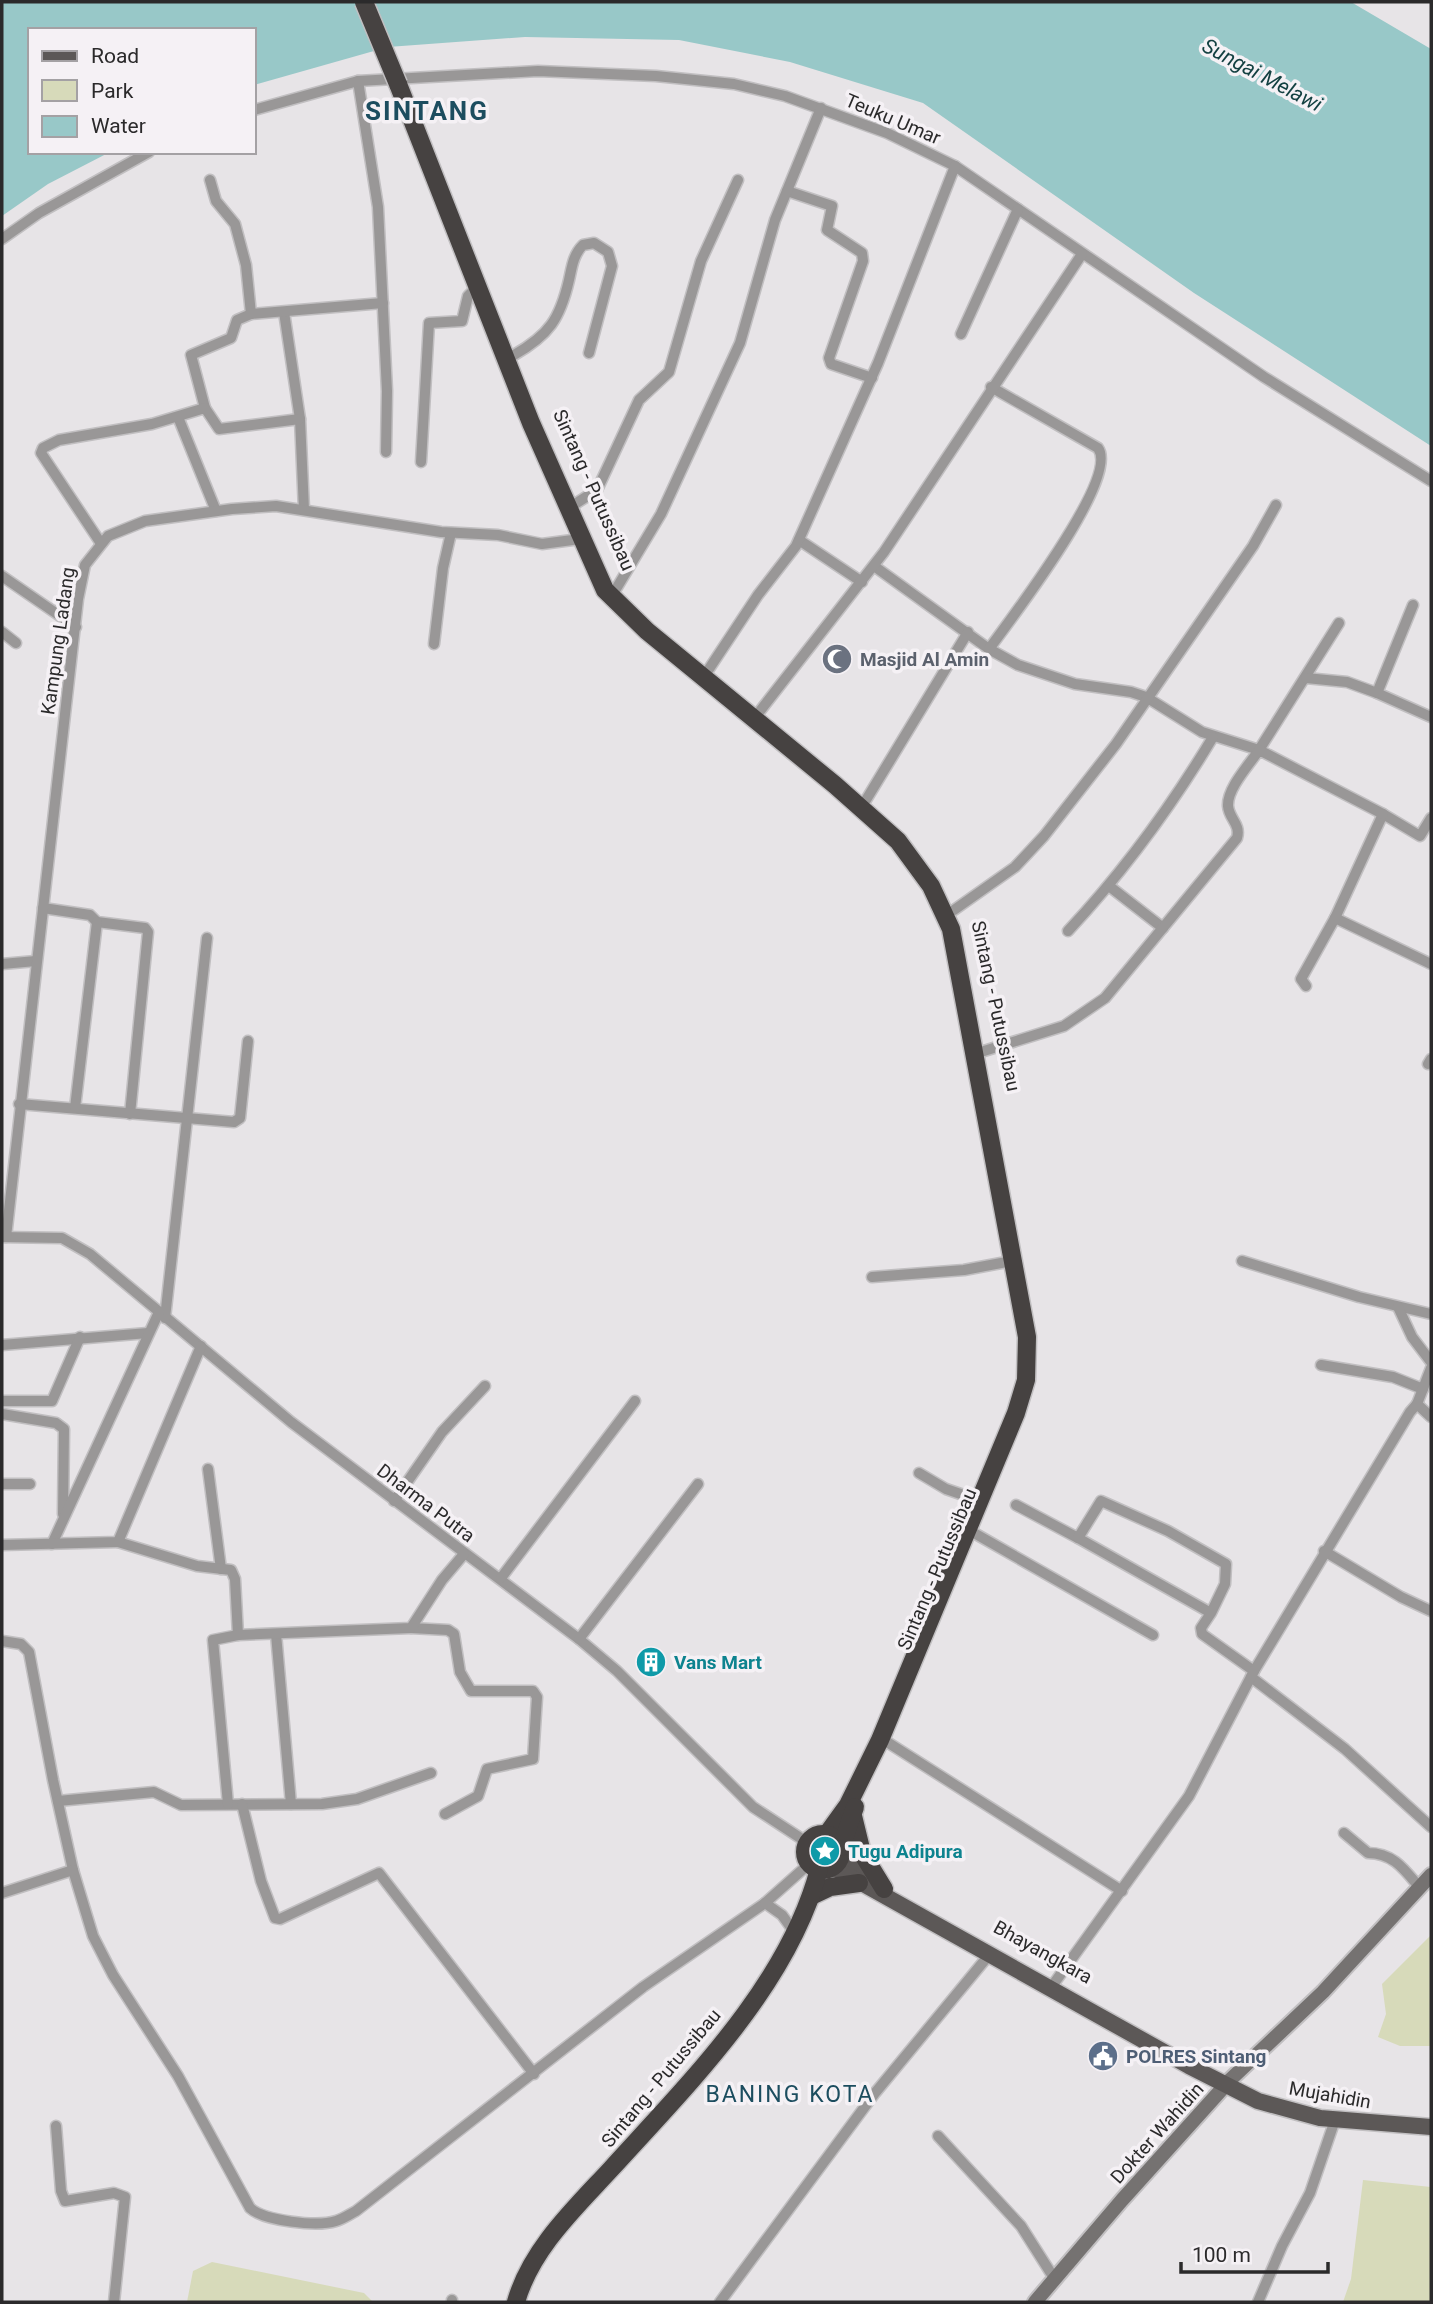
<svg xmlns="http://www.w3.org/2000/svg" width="1433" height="2304" viewBox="0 0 1433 2304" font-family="Roboto,sans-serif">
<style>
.green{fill:#d7daba}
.water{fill:#98c8c8}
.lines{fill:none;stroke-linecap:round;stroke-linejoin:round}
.street-casing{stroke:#c1bfc1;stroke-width:13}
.secondary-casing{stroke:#c1bfc1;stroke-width:18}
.primary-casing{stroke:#c1bfc1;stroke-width:19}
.highway-casing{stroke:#c1bfc1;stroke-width:21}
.street{stroke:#999797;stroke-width:10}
.secondary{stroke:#757271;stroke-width:14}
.primary{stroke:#5c5857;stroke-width:16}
.highway{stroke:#464241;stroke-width:18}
.highway-bridge-casing{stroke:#c1bfc1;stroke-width:21;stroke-linecap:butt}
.highway-bridge{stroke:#464241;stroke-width:18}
.labels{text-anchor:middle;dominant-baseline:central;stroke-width:7;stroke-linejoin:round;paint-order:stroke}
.street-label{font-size:19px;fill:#2b2a2b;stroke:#f5f1f5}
.worship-label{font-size:19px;font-weight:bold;fill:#5b616d;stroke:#f5f1f5;text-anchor:start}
.culture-label{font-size:19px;font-weight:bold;fill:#0d838f;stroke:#f5f1f5;text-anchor:start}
.service-label{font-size:19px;font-weight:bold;fill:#4e5e75;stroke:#f5f1f5;text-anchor:start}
.water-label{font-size:21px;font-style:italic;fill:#144142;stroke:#f5f1f5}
.quarter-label{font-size:23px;letter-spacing:2px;fill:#1c4d5f;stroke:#f5f1f5}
.district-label{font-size:26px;font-weight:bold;letter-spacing:2px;fill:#1c4d5f;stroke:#f5f1f5}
</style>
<rect width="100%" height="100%" fill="#e7e4e7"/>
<g class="green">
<polygon points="1431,1935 1431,2046 1400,2046 1378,2037 1386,2014 1382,1984"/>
<polygon points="1363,2180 1431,2187 1431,2302 1343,2302 1351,2279"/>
<polygon points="212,2262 364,2293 373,2302 187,2302 193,2271"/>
</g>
<polygon class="water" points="2,2 1351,2 1431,49 1431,446 1194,293 923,103 790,62 679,40 525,37 388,47 254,85 254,30 30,30 30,152 110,152 48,184 2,216"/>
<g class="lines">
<g class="street-casing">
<g id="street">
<polyline points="358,81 378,207 387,391 386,452"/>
<polyline points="254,110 358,81 538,71 656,76 734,84 785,96 887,133 955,166 1264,377 1431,481"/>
<polyline points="210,180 216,201 235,224 246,265 251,314"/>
<polyline points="787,191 832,206 827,230 862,253 863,261 829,358 831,364 872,378"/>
<polyline points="2,239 39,213 149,152"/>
<polyline points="284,312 300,419 304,510"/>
<polyline points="961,334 1018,209"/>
<path d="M514,355c35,-20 46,-36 55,-75 3,-13 4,-25 14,-35l11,-2 14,9 4,14 -23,87"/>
<polyline points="205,408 191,355 231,338 237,320 251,314 383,303"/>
<polyline points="178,417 216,511"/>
<polyline points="421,462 429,323 462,321 468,296 476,288"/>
<polyline points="575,504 597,490 639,400 669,372 701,261 738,180"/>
<polyline points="799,540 862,582"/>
<polyline points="100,542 41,453 43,448 59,440 152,424 205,408 219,429 300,419"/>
<polyline points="874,566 989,649 1018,665 1075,684 1131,692 1146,697 1202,732 1259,750 1339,623"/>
<polyline points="2,576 76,627"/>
<polyline points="616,589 661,514 740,343 775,220 821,108"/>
<polyline points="1413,605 1377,693 1431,717"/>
<polyline points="2,632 16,643"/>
<polyline points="434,644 443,568 451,533"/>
<path d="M989,649c21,-29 131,-171 109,-201l-107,-61"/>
<polyline points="703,678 758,595 796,546 878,363 955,166"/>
<polyline points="1306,678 1347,682 1377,693"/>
<polyline points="760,711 884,552 1082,254"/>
<polyline points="866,800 968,632"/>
<polyline points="1109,886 1163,928"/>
<polyline points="43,908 90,915 97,922 145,928 148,932 130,1114"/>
<polyline points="954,910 1015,867 1044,836 1116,744 1253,546 1276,505"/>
<polyline points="1335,918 1431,964"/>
<path d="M1068,931c56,-60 103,-124 145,-194"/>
<polyline points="2,964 36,961"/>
<polyline points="1306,986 1301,979 1335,918 1383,814 1420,836 1431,818"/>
<path d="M984,1051l80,-25 41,-28 132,-160c4,-14 -8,-19 -9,-32 -1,-18 22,-42 31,-56l124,64"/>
<polyline points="1428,1064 1431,1059"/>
<polyline points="19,1104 234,1122 240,1118 248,1041"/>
<polyline points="75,1108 97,922"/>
<polyline points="2,1237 62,1238 90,1254 291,1422 579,1639 617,1671 753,1807 808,1843"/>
<polyline points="6,1237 78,599 85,565 108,536 145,521 232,509 276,506 441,532 498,535 542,544 580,539"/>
<polyline points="1242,1261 1359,1297 1431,1314"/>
<polyline points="872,1277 964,1270 1012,1261"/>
<polyline points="1398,1307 1412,1337 1431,1362"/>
<polyline points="165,1318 207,938"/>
<polyline points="2,1345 148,1333"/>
<polyline points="1321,1365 1393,1377 1423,1389"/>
<polyline points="2,1401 52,1401 80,1337"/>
<polyline points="1417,1404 1431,1368"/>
<polyline points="2,1414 56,1423 64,1429 63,1514"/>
<polyline points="208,1469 221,1569"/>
<polyline points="919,1473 946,1489 978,1500"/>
<polyline points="2,1484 30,1484"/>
<polyline points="394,1501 442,1432 485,1386"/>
<polyline points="1016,1505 1078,1538"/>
<polyline points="974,1533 1153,1635"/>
<polyline points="118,1542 197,1566 231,1570 235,1579 238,1635"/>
<polyline points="52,1544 159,1312"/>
<polyline points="2,1545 118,1542 201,1346"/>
<polyline points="1324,1551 1401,1597 1431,1611"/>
<polyline points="501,1578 635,1401"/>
<polyline points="1211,1613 1225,1584 1226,1564 1168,1531 1101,1501 1078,1538 1211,1613 1201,1628 1202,1634 1254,1671"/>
<polyline points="411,1628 448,1630 454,1634 460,1672 471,1691 533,1691 537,1697 533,1759 487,1769 478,1796 445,1814"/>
<polyline points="276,1634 291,1804"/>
<polyline points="579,1639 698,1484"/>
<path d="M2,1641l19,3 8,8 24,128 20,90 20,66 20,39 65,101 72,132c14,13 67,19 86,13 7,-2 14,-7 20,-10l287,-224 122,-84 45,-40"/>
<polyline points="1251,1677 1345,1749 1431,1827"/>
<polyline points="887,1742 1122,1891"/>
<polyline points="58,1801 154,1792 181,1805 322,1804 357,1799 431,1773"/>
<polyline points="228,1804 213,1640 238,1635 411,1628 442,1580 464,1554"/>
<polyline points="242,1804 261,1881 275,1918 280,1919 379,1873 534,2074"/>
<path d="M1344,1833l24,20c25,0 36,16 52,35"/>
<polyline points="2,1893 73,1870"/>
<polyline points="765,1903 782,1915 795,1933"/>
<polyline points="1055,1982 1189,1796 1254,1671 1410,1412 1417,1404 1431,1417"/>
<polyline points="56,2126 61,2191 65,2201 114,2193 125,2197 114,2302"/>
<polyline points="938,2136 1021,2226 1054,2278"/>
<polyline points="452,2302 452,2300"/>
<polyline points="720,2302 875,2093 989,1955"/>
<polyline points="1258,2302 1282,2246 1310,2193 1335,2120"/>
</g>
</g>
<g class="secondary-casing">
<polyline id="secondary" points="1035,2302 1122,2200 1231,2079 1323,1992 1431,1875"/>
</g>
<g class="primary-casing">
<g id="primary">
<polyline points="841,1854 873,1881"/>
<polyline points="833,1867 1189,2066 1258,2101 1320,2118 1431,2127"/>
</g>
</g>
<g class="highway-casing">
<g id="highway">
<polyline points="398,84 531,423 605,590 647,631 835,785 898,841 931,886 951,929 1027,1337 1026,1380 1016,1413 880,1740 848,1805 827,1834"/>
<polyline points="853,1816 862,1853 884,1889"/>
<circle cx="823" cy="1852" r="18"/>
<polyline points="841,1847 855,1807"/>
<polyline points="811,1896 830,1887 859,1883"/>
<path d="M516,2302c15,-53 59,-94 95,-133 79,-87 178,-185 208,-300"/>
</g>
</g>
<use href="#street" class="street"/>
<use href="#secondary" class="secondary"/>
<use href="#primary" class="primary"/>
<use href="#highway" class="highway"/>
<g class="highway-bridge-casing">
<polyline id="highway-bridge" points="364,2 398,84"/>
</g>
<use href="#highway-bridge" class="highway-bridge"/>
</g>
<defs>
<g id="mosque-disc" transform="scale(1.575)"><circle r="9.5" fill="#6b7280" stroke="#f5f1f5"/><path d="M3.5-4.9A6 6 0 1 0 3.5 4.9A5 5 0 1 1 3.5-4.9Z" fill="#fff"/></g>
<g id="building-disc" transform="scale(1.575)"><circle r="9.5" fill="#0f9aa8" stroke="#f5f1f5"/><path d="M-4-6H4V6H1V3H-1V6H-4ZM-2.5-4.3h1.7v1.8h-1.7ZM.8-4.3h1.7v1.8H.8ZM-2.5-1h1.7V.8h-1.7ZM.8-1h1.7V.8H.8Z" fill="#fff"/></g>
<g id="sight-disc" transform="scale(1.575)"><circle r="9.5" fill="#0f9aa8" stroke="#f5f1f5"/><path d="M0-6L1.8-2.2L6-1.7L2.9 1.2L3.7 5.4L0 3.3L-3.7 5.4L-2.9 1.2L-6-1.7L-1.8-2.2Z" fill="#fff"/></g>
<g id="civic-disc" transform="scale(1.575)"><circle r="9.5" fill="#5c6f8a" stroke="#f5f1f5"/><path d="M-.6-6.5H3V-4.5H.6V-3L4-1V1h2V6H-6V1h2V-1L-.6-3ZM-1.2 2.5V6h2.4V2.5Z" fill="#fff"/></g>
</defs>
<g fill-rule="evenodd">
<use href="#mosque-disc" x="837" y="659"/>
<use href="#building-disc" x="651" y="1662"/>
<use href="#sight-disc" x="825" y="1851"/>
<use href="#civic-disc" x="1103" y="2056"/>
</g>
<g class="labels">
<g class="street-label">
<text transform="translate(893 119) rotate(23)">Teuku Umar</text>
<text transform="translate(594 490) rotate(66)">Sintang - Putussibau</text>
<text transform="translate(58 641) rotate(-82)">Kampung Ladang</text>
<text transform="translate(996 1006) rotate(78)">Sintang - Putussibau</text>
<text transform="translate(426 1503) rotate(37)">Dharma Putra</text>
<text transform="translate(937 1569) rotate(-67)">Sintang - Putussibau</text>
<text transform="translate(1043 1952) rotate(29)">Bhayangkara</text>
<text transform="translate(661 2078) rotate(-50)">Sintang - Putussibau</text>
<text transform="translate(1330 2095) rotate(10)">Mujahidin</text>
<text transform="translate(1157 2133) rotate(-48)">Dokter Wahidin</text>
</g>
<g class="worship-label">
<text x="860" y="659">Masjid Al Amin</text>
</g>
<g class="culture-label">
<text x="674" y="1662">Vans Mart</text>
<text x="848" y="1851">Tugu Adipura</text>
</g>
<g class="service-label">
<text x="1126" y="2056">POLRES Sintang</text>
</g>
<g class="water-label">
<text transform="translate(1262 75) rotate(28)">Sungai Melawi</text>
</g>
<g class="quarter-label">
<text x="790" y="2094">BANING KOTA</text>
</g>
<g class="district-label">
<text x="427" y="111">SINTANG</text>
</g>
</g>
<rect width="1433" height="2304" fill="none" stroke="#2b2a2b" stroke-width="7"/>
<rect x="28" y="28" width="228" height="126" fill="#f5f1f5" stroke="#a4a1a4" stroke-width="2"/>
<rect x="42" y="51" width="35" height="10" fill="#5c5857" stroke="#a4a1a4" stroke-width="2"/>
<text x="91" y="63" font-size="21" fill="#2b2a2b">Road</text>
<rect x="42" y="80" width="35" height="21" fill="#d7daba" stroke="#a4a1a4" stroke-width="2"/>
<text x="91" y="98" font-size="21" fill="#2b2a2b">Park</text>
<rect x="42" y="116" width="35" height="21" fill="#98c8c8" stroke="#a4a1a4" stroke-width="2"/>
<text x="91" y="133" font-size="21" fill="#2b2a2b">Water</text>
<path d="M1181 2262v10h147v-10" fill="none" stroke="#2b2a2b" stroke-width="3.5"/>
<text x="1192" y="2262" font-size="21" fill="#2b2a2b" stroke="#f5f1f5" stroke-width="5" paint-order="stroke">100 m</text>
</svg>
